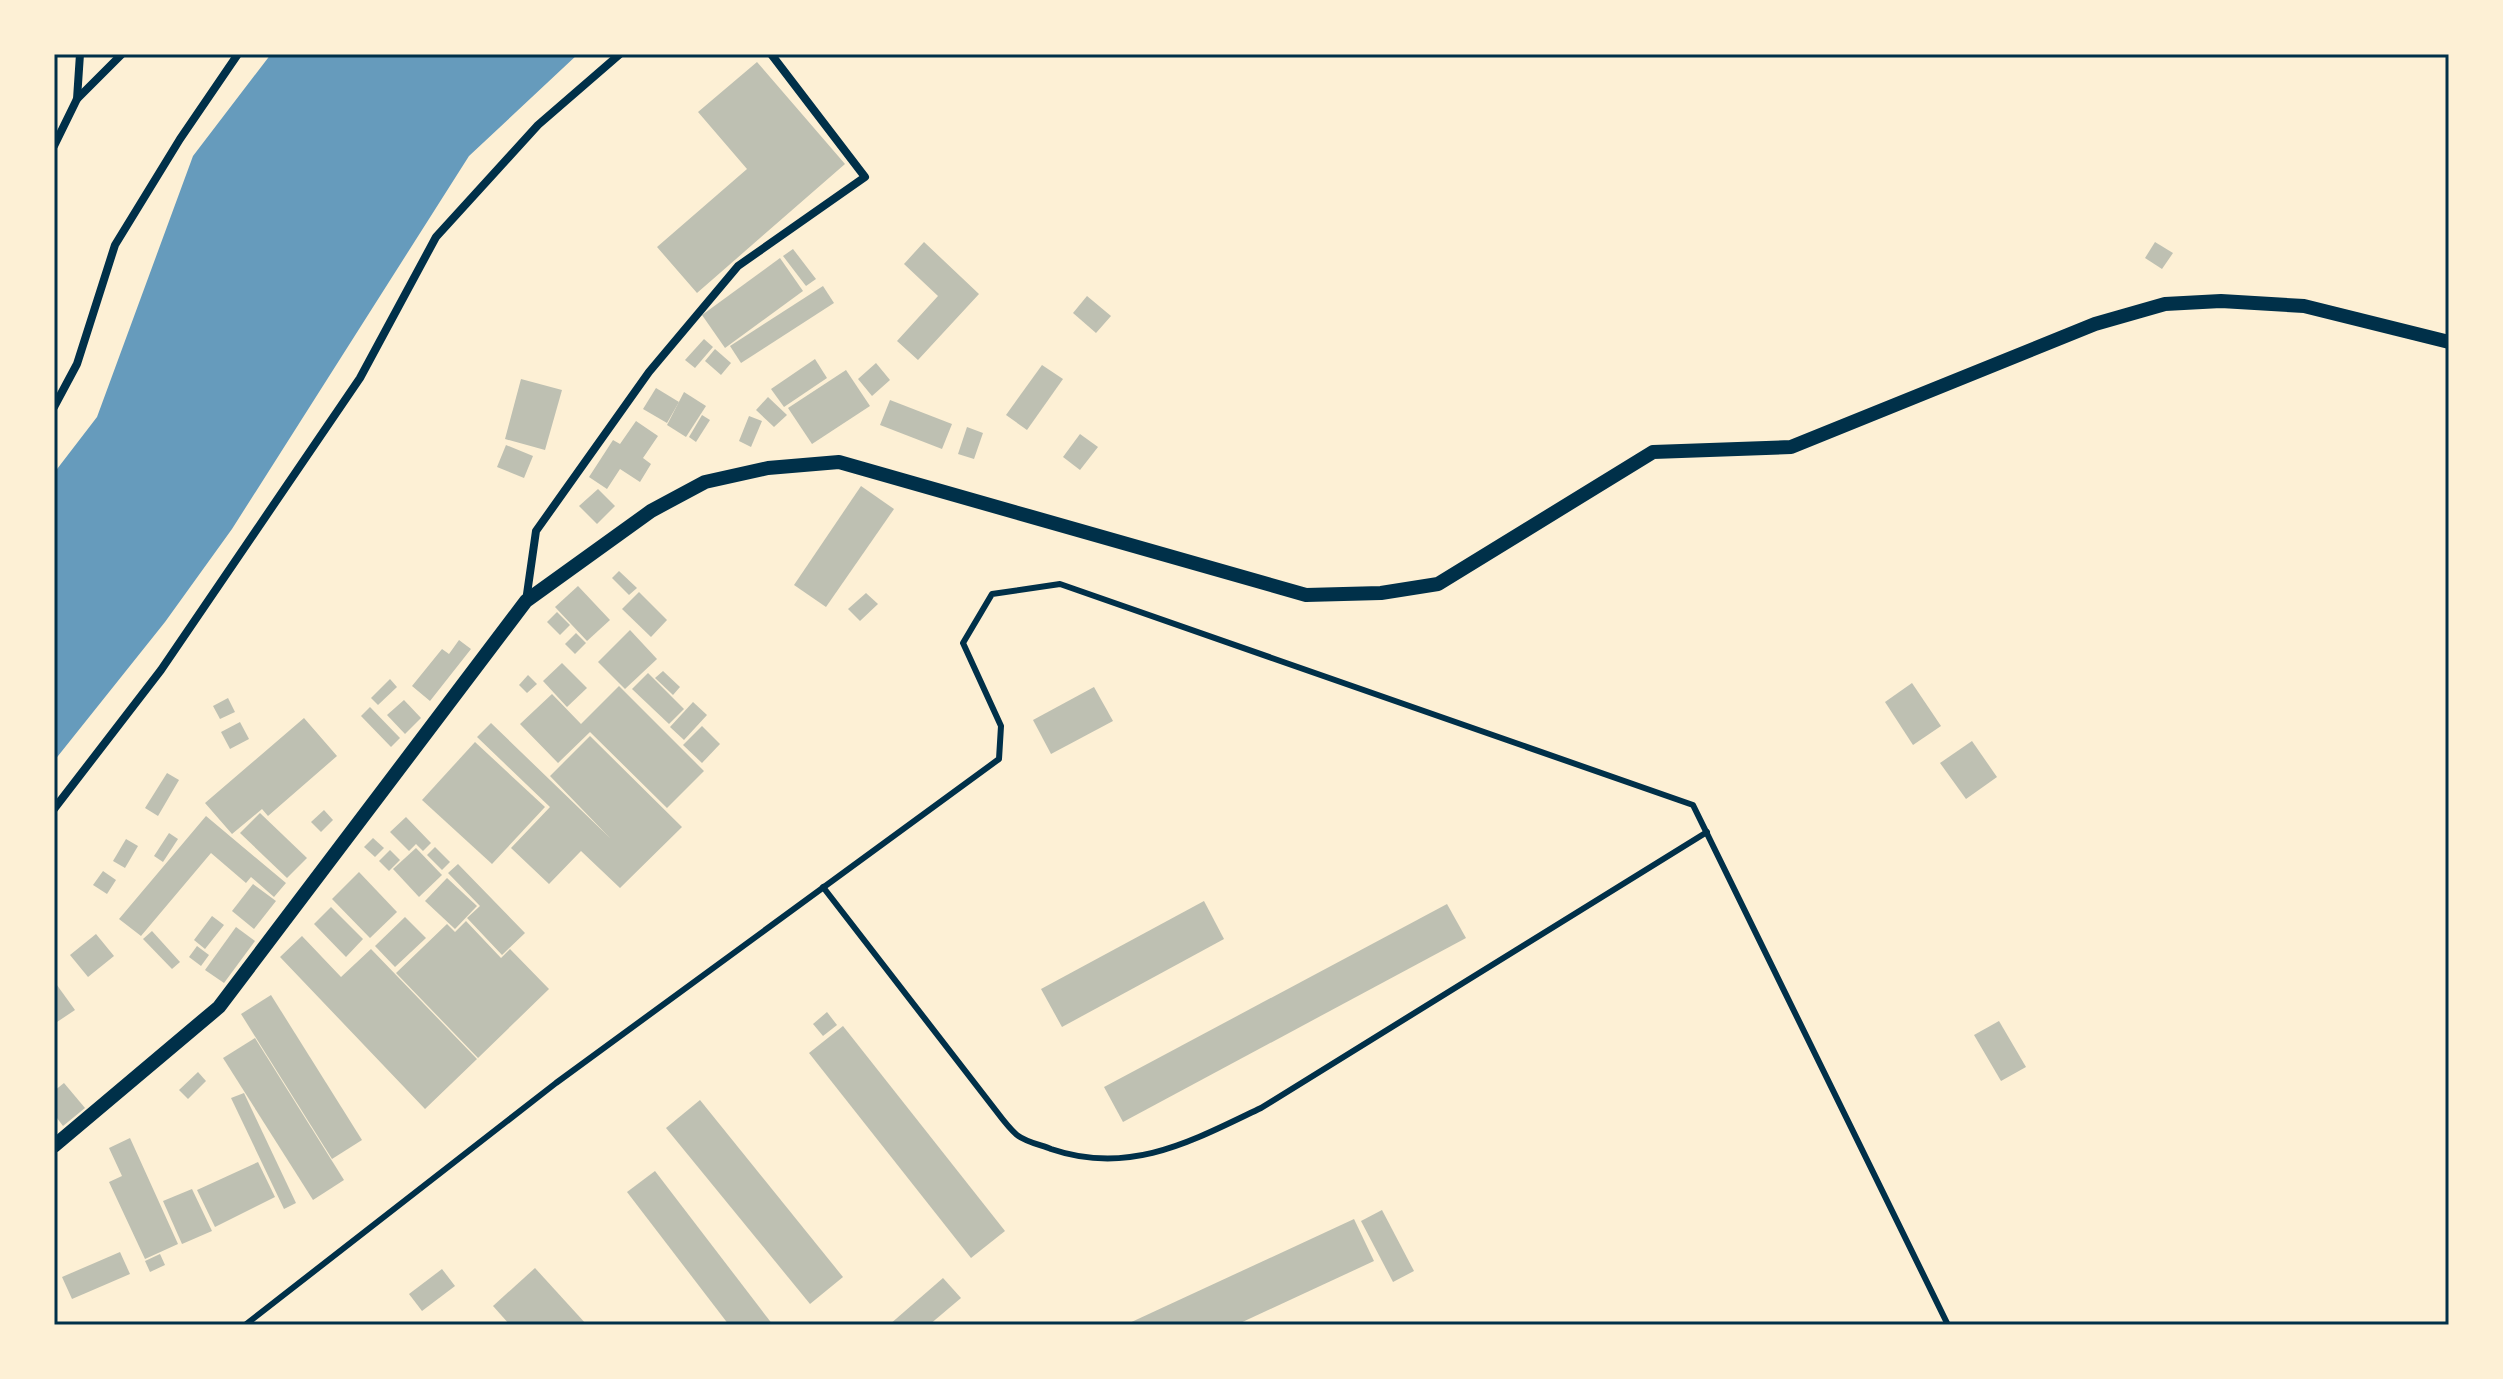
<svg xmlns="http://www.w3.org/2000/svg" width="2503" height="1379" viewBox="0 0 2503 1379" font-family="'Archivo Narrow',sans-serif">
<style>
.water{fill:#669bbc}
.building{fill:#bec0b2}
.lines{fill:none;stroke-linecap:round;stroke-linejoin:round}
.service{stroke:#003049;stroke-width:6}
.minor{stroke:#003049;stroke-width:8}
.tertiary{stroke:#003049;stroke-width:14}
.neatline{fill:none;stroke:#003049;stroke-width:3}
</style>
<rect width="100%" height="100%" fill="#fdf0d5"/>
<polygon class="water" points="271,54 578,54 469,156 232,529 165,622 54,761 54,473 97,417 193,156"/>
<g class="building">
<polygon points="757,62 845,164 697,293 657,247 747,169 698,112"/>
<polygon points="924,242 979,294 918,360 897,341 938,296 904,264"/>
<polygon points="2155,242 2173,253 2162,269 2145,258"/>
<polygon points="793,249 816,279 806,286 783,256"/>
<polygon points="780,258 803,291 725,348 702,315"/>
<polygon points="823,286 834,303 741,363 730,346"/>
<polygon points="1087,296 1111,316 1096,333 1073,313"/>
<polygon points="704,339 713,347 695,368 685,360"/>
<polygon points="715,349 731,363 721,375 705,361"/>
<polygon points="815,359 827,378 784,407 771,389"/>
<polygon points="876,363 890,380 872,396 858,379"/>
<polygon points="1042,365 1063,379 1027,430 1006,415"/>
<polygon points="846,370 870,406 812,444 788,408"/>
<polygon points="521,379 562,390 545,450 505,439"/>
<polygon points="656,388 679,402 667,423 643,409"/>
<polygon points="684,392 706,406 686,437 667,425"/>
<polygon points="768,397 787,415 774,427 756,410"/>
<polygon points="890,400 952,424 942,449 880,425"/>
<polygon points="702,415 710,420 696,442 689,437"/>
<polygon points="749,416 762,421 751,447 739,441"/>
<polygon points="636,421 658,436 643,458 651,464 640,482 620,469 607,489 589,477 613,440 620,444"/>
<polygon points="967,427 983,433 974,459 958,454"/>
<polygon points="1080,434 1098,447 1080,470 1063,457"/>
<polygon points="506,445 533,456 524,478 497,467"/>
<polygon points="861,486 894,509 826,607 794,585"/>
<polygon points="598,489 615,506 597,524 579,506"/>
<polygon points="619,571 637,588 629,595 612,578"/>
<polygon points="578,586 610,620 587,641 555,607"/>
<polygon points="639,592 667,620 651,637 622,609"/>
<polygon points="866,593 878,604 860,621 848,609"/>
<polygon points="557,612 570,625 560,635 547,622"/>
<polygon points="630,630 657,659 625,689 598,662"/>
<polygon points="576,633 586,643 575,654 565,644"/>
<polygon points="459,640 471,649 430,701 412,686 442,649 449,654"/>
<polygon points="562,663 587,688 567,707 543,681"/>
<polygon points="663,671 680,687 673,695 655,678"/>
<polygon points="648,673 684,709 669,724 632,689"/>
<polygon points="528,675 537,684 527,693 519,685"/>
<polygon points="390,679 397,687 378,705 371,698"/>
<polygon points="1912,683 1941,726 1913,745 1885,702"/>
<polygon points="619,686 704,771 667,808 590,732 558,763 520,724 552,694 581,724"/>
<polygon points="1094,687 1113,721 1051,754 1033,720"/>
<polygon points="228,698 235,712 220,719 213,706"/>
<polygon points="404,700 421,718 405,734 387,715"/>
<polygon points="693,702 707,715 684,740 670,727"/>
<polygon points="370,707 400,738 391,747 361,716"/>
<polygon points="304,718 337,756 268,816 262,809 232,834 205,803"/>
<polygon points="240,722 249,739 230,749 221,732"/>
<polygon points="491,723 610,838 550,776 590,736 682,827 620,888 581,851 549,884 511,848 550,807 477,737"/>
<polygon points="702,726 720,744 702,763 683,745"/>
<polygon points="1972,741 1997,777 1966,799 1940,763"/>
<polygon points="475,742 545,807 492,864 422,800"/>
<polygon points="167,773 179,780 158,816 145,808"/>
<polygon points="324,810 333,820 321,832 311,822"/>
<polygon points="260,813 307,858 287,878 240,833"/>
<polygon points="206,816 286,883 274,897 251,877 246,883 211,853 141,936 119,919"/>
<polygon points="406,817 431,843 423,851 416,844 409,851 390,832"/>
<polygon points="169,833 178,839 163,862 154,856"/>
<polygon points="373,838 384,848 375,857 364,847"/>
<polygon points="126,839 138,846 125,868 113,861"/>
<polygon points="435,847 450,862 442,870 427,855"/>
<polygon points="416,848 442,875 419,897 393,869"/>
<polygon points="390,850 400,860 389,871 379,861"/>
<polygon points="458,864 525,933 502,955 467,918 480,906 448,873"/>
<polygon points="103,871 116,880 107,894 93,885"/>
<polygon points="359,872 397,912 370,938 332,899"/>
<polygon points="447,878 477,906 455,929 425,901"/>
<polygon points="253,884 276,901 254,929 232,911"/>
<polygon points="1204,901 1224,939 1062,1027 1041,989"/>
<polygon points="1447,904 1466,938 1123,1122 1104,1087"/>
<polygon points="331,907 363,939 346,957 314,924"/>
<polygon points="212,916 224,925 205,949 194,940"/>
<polygon points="405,917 426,938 395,967 375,946"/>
<polygon points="466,921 501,958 510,949 549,989 478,1058 396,973 447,924 455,932"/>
<polygon points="236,927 255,941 224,983 205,970"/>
<polygon points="152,931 180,962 172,969 143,939"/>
<polygon points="96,934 114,956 88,977 70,955"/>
<polygon points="302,936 341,977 371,949 477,1059 425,1109 280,957"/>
<polygon points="197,946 209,955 201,966 189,957"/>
<polygon points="54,981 75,1010 54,1024"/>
<polygon points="271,995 362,1140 332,1159 241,1014"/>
<polygon points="827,1012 837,1025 823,1036 813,1024"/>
<polygon points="1999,1021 2026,1067 2001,1081 1974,1035"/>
<polygon points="843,1026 1005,1231 971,1258 809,1053"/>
<polygon points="255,1038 344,1180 313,1200 223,1058"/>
<polygon points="198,1072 206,1081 188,1099 179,1090"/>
<polygon points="64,1083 85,1108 63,1126 54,1114 54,1091"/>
<polygon points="244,1093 296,1203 284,1209 231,1098"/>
<polygon points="700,1100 843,1277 810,1304 666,1128"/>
<polygon points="130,1138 178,1244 145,1259 109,1182 122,1176 109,1148"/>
<polygon points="258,1162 275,1197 215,1227 197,1190"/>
<polygon points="655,1171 773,1325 729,1325 627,1192"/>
<polygon points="192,1189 212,1231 182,1244 163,1201"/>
<polygon points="1382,1210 1414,1271 1393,1282 1361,1221"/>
<polygon points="1354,1219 1374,1261 1236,1325 1125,1325"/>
<polygon points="120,1252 130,1274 72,1299 62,1277"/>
<polygon points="160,1254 165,1265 150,1272 145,1261"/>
<polygon points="535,1268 587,1325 510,1325 493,1306"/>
<polygon points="442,1269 455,1286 422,1311 409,1294"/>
<polygon points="943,1278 961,1298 929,1325 889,1325"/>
</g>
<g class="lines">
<g class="service">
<path d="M823,887l174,225c6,8 13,17 20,23 9,7 24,10 34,14 79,27 141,-8 210,-41l446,-276"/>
<polyline points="245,1325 556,1083 999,759 1001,726 963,643 992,594 1060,584 1693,805 1948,1325"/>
</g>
<g class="minor">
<polyline points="77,99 122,54"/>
<polyline points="54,146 77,99 80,54"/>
<polyline points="54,407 77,364 115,245 180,139 238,54"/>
<polyline points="526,601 536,531 649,372 738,266 865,177 771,54"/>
<polyline points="54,809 161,670 360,378 436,237 538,125 620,54"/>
</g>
<polyline class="tertiary" points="54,1146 219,1007 526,601 651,511 705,482 768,468 839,462 1306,595 1381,593 1438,584 1653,452 1791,447 2095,324 2165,304 2221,301 2304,306 2449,342"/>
</g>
<rect width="2503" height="1379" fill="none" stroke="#fdf0d5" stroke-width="112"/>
<rect x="56" y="56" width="2391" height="1267" class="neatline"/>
</svg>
